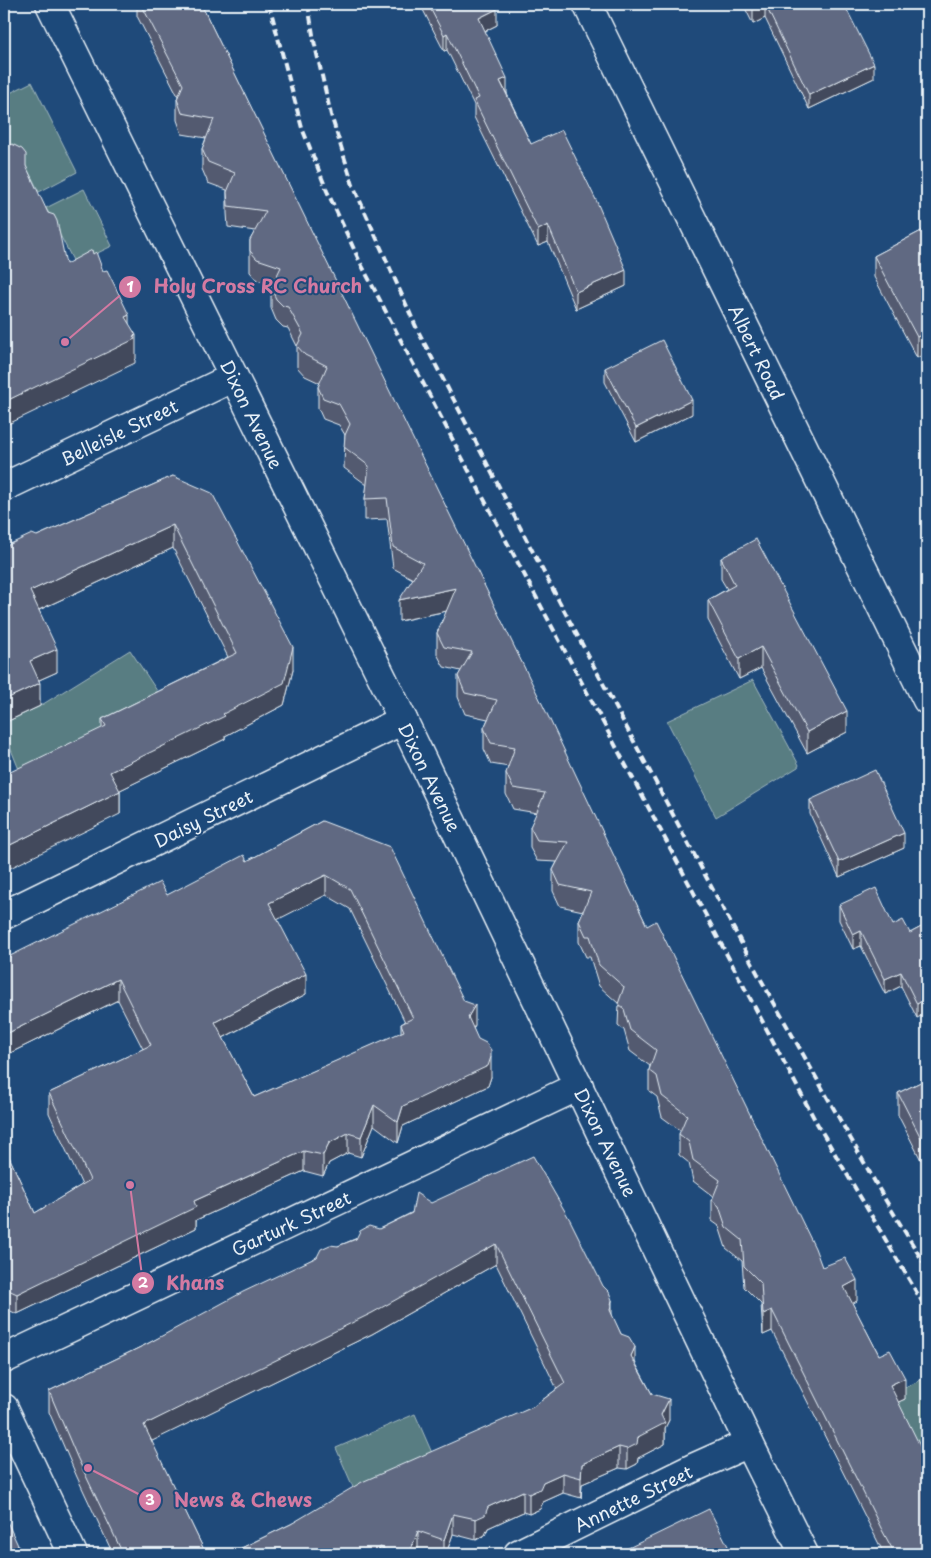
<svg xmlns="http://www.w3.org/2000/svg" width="931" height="1558" viewBox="0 0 931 1558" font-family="'Playpen Sans',sans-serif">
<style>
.green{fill:#587d82;stroke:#a0b7bd}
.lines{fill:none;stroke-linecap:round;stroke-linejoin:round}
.minor-casing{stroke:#e8f1f8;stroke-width:31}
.minor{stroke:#1f4a7a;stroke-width:28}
.rail{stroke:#e8f1f8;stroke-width:4;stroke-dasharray:8 4;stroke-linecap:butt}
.wall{fill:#535a70;stroke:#e8f1f8;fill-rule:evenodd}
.shaded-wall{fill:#434a5b;stroke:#e8f1f8}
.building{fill:#606982;stroke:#e8f1f8;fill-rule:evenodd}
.labels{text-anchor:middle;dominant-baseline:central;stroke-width:4;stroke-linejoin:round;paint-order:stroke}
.street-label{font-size:18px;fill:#e8f1f8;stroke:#1f4a7a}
.leader{fill:none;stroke:#d37aa2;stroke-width:2}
.callout-dot{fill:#d37aa2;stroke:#1f4a7a;stroke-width:2}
.mark-label{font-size:15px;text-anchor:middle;font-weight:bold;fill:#fff}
.callout-label{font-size:19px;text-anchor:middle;font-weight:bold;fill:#d37aa2;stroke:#1f4a7a;stroke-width:4;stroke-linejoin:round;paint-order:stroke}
</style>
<rect width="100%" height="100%" fill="#1f4a7a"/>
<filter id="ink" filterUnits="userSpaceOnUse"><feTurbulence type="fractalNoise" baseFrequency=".02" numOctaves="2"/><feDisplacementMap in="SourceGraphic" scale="10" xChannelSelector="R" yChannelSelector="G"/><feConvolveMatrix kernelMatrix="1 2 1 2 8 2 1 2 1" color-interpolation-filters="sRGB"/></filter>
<g filter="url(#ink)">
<g class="green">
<polygon points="32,82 77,172 39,192 16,146 4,152 4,96"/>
<polygon points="84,189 112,246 75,264 46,208"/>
<polygon points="130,650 169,709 26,787 4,732 4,723 40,706"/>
<polygon points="753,680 799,765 798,767 716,817 667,721"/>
<polygon points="927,1377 927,1473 890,1406 900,1390"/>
<polygon points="415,1414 439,1469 359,1501 336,1448"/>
</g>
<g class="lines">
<g class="minor-casing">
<g id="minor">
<polyline points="50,4 403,720 749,1443 804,1554"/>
<polyline points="587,4 927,700"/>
<polyline points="4,487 234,377"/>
<polyline points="4,915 403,720"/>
<polyline points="4,1359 579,1086"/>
<polyline points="4,1408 73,1554"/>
<polyline points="518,1554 693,1468 749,1443"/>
</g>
</g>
<use href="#minor" class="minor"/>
<g class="rail">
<polyline points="269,4 302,128 327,191 359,260 469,471 815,1120 927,1310"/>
<polyline points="308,4 314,41 331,115 353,185 417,329 534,554 760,978 883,1196 927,1268"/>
</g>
</g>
<g class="wall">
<polygon points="137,4 201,4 647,926 822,1267 857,1301 852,1303 879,1355 905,1399 898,1402 927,1554 884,1554 772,1331 763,1335 761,1304 744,1287 742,1261 726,1248 719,1226 712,1221 712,1200 714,1197 693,1181 689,1163 679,1155 679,1134 681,1131 662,1117 657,1097 649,1091 649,1070 650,1066 630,1051 624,1030 618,1025 619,1004 599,986 590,957 586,957 579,942 579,921 583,911 560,906 553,891 553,870 557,862 537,861 530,848 530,827 537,813 513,809 506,794 506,773 509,767 491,764 484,749 484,728 488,719 465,714 458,697 458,676 461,671 444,667 437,654 437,633 447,611 399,621 413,579 393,568 387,519 365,520 365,499 367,485 344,468 345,435 339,425 323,419 318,408 318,387 320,383 305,376 297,367 297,346 288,328 283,327 276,320 271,308 271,288 272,285 257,280 250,272 250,240 255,231 228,227 227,213 227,190 208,183 202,169 202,149 206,138 182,134 177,120 177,99 178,96 137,16"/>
<polygon points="420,4 494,4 497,25 485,31 507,94 531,144 626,286 576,309 548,242 538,246 474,117 474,105 447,50 444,51"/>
<polygon points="743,4 844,4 874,78 809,109 765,18 753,24"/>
<polygon points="927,228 917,358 874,277 874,256"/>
<polygon points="605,368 692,414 636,442 605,382"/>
<polygon points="173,476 293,670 284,705 225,736 225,739 120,790 120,814 102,727 102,719 228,657 173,548 39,610 57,672 39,680 40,706 4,723 37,536"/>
<polygon points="721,558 847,732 807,753 761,668 739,679 708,620 708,600 727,589 721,579"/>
<polygon points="810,800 904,848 839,877 810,814"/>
<path d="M322,821l153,204 -2,3 18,49 -3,9 -85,40 -5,17 -24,-18 -13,32 -13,-4 -19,10 -6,13 -19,-5 -108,49v8l-179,86 -13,-6v-162l31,67 47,-28 -33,-72v-20l94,-44 -25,-49 -114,56v-97l163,-64 80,-34zM326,895l24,14 55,113 -4,2v9l-147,64 -31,-59 83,-44 -29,-75z"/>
<polygon points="839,905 893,925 910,933 927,924 917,1018 901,986 885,994 861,946 853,949 839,920"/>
<polygon points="927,1079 927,1157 921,1160 898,1115 898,1093"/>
<polygon points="431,1203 612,1316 635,1362 652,1394 669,1420 665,1428 665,1444 638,1458 637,1464 627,1469 619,1468 582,1484 581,1498 563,1493 543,1502 540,1509 529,1514 523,1512 488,1528 485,1535 476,1540 453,1534 446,1554 426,1554 418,1551 417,1554 229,1554 533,1407 557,1389 496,1264 372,1334 151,1441 206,1554 113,1554 77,1477 49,1412 49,1391 147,1344 317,1257 338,1246 379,1229"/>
</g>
<g class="shaded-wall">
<polygon points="765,4 765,18 753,24 753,9"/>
<polygon points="497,9 497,25 479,34 479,18"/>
<polygon points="447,33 447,50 444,51 444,35"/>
<polygon points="874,64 874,78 809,109 809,95"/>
<polygon points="507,78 507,94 500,81"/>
<polygon points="548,225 548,242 538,246 538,230"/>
<polygon points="626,270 626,286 576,309 576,292"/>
<polygon points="129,315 129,339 125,317"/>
<polygon points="927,332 927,352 917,358 917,337"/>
<polygon points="136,335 136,359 135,360 135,363 4,426 4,402"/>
<polygon points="692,400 692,414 636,442 636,428"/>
<polygon points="173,525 173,548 30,614 30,591"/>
<polygon points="456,588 456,609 399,621 399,600"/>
<polygon points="293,647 293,670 284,705 225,736 225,739 110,795 110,772 223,714"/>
<polygon points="761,647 761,668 739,679 739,659"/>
<polygon points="57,649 57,672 30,684 30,661"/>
<polygon points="40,683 40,706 4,723 4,700"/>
<polygon points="847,711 847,732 807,753 807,732"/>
<polygon points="120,791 120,814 4,871 4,848"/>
<polygon points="904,833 904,848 839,877 839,862"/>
<polygon points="326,875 326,895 269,924 269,903"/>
<polygon points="861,931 861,946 853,949 853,935"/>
<polygon points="901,972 901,986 885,994 885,979"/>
<polygon points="306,974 306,994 215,1042 215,1022"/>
<polygon points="118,979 118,1000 4,1056 4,1035"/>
<polygon points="927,998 927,1013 917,1018 917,1004"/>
<polygon points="475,1005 475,1025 468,1038 468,1017"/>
<polygon points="491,1057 491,1077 488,1086 403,1126 398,1143 398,1122 403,1106"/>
<polygon points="374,1105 374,1125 361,1157 361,1137"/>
<polygon points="348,1133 348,1153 329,1163 323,1176 323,1155 329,1143"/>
<polygon points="927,1135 927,1157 921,1160 921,1138"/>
<polygon points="304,1151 304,1171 196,1220 196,1228 17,1314 17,1294 194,1201"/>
<polygon points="496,1244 496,1264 372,1334 144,1445 144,1425"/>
<polygon points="857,1280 857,1301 844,1308 844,1287"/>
<polygon points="612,1300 612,1320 610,1310"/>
<polygon points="772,1310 772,1331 763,1335 763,1314"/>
<polygon points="635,1347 635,1368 631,1356"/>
<polygon points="905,1378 905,1399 890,1406 890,1385"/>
<polygon points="669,1399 669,1420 665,1428 665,1444 638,1458 637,1464 627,1469 627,1449 661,1415"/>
<polygon points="619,1447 619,1468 582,1484 581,1498 581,1478 582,1464"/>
<polygon points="563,1473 563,1493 543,1502 540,1509 529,1514 529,1494 543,1482"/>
<polygon points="523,1491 523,1512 488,1528 485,1535 476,1540 476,1519 488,1507"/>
<polygon points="453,1514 453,1534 446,1554 444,1554 444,1540"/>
<polygon points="418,1531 418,1551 417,1554 409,1554"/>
</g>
<g class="building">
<polygon points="141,4 201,4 550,720 647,926 656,921 815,1248 822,1267 845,1258 857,1280 844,1287 879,1355 890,1350 905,1378 890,1385 924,1454 927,1452 927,1554 895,1554 882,1530 772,1310 763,1314 761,1283 744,1266 742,1240 726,1227 719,1206 712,1200 720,1180 693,1160 689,1142 679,1134 687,1115 662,1096 657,1076 649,1070 656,1050 630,1030 624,1009 618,1004 624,987 599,965 590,936 586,936 579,921 591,892 560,885 553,870 568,842 537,840 530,827 545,793 513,788 506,773 515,747 491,743 484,728 497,700 465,693 458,676 472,652 444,647 437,633 456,588 399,600 423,563 393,547 387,498 365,499 369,466 344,447 345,435 350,424 339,404 323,398 318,387 327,366 305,355 297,346 303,334 288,307 283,306 276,299 271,288 281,267 257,259 250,251 250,240 266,211 228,206 227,192 235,173 208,162 202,149 214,119 182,113 177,99 183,85"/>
<polygon points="428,4 494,4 497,9 479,18 507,78 500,81 531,144 562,130 597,202 626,270 576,292 548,225 538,230 474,100 479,98 447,33 444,35"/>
<polygon points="750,4 764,4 753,9"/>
<polygon points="765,4 844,4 874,64 809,95"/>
<polygon points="12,144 22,149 26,154 26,166 48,213 54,215 57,221 66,264 92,250 93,254 96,252 103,271 107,270 114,284 129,315 125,317 136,335 133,336 135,339 4,402 4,148"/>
<polygon points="927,228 927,332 917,337 874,256"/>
<polygon points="662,340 692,400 636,428 605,368"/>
<polygon points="173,476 212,493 293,647 284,683 223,714 225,716 110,772 120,791 4,848 4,775 106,726 102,719 237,653 173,525 30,591 57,649 30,661 40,683 4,700 4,547 32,534 37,536"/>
<polygon points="756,539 847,711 807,732 761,647 739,659 708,600 735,585 721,558"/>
<polygon points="875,770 904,833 839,862 810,800"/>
<path d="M322,821l68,26 74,154 11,4 -7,12 10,22 8,4 5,7v7l-3,9 -85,40 -5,16 -24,-17 -13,32 -13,-4 -19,10 -6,12 -19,-4 -110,50 2,6 -179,87 -13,-6v-142l31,67 55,-33 -41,-87 102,-48 -33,-66 -114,56v-76l156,-77 7,13 77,-40 3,6zM326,875l24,14 63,129 -12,6 3,7 -150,66 -39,-75 91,-48 -37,-71z"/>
<polygon points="876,888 893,925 903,920 910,933 927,924 927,998 917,1004 901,972 885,979 861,931 853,935 839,905"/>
<polygon points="927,1079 927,1135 921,1138 898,1093"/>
<polygon points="533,1156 570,1220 603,1286 609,1292 612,1300 610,1310 621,1334 629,1337 635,1347 631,1356 652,1394 669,1399 661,1415 665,1423 638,1437 637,1444 627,1449 619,1447 582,1464 581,1478 563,1473 543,1482 540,1489 529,1494 523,1491 488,1507 485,1515 476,1519 453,1514 444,1540 418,1531 409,1554 394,1554 380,1547 378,1554 229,1554 291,1524 362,1482 533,1407 565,1383 496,1244 372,1313 144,1425 206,1554 123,1554 77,1457 49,1391 147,1344 243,1292 317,1257 321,1249 330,1245 338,1246 356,1239 360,1231 369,1226 379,1229 412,1213 416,1193 431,1203"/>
<polygon points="709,1509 732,1554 616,1554"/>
<polygon points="4,1515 22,1554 4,1554"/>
</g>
</g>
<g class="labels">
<g class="street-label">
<text transform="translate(757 352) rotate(64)">Albert Road</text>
<text transform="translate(252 414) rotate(64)">Dixon Avenue</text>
<text transform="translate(119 432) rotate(-26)">Belleisle Street</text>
<text transform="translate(430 777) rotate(64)">Dixon Avenue</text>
<text transform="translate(203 818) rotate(-26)">Daisy Street</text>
<text transform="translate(606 1142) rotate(64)">Dixon Avenue</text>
<text transform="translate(291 1223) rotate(-25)">Garturk Street</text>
<text transform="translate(633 1498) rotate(-26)">Annette Street</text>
</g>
</g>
<path class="leader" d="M65 342L130 287M130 1185L143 1283M88 1468L150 1500"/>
<g class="callout-dot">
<circle cx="65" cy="342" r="5"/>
<circle cx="130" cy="1185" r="5"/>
<circle cx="88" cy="1468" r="5"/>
<circle cx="130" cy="287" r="12"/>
<circle cx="143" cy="1283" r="12"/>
<circle cx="150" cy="1500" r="12"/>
</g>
<g class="mark-label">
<text x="130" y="292">1</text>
<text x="143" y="1288">2</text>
<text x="150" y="1505">3</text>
</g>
<g class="callout-label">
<text x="258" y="293">Holy Cross RC Church</text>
<text x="195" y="1290">Khans</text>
<text x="243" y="1507">News &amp; Chews</text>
</g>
<rect width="931" height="1558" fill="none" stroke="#1f4a7a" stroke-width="20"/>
<rect x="10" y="10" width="911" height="1538" fill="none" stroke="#e8f1f8" stroke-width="2" filter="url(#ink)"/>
</svg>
